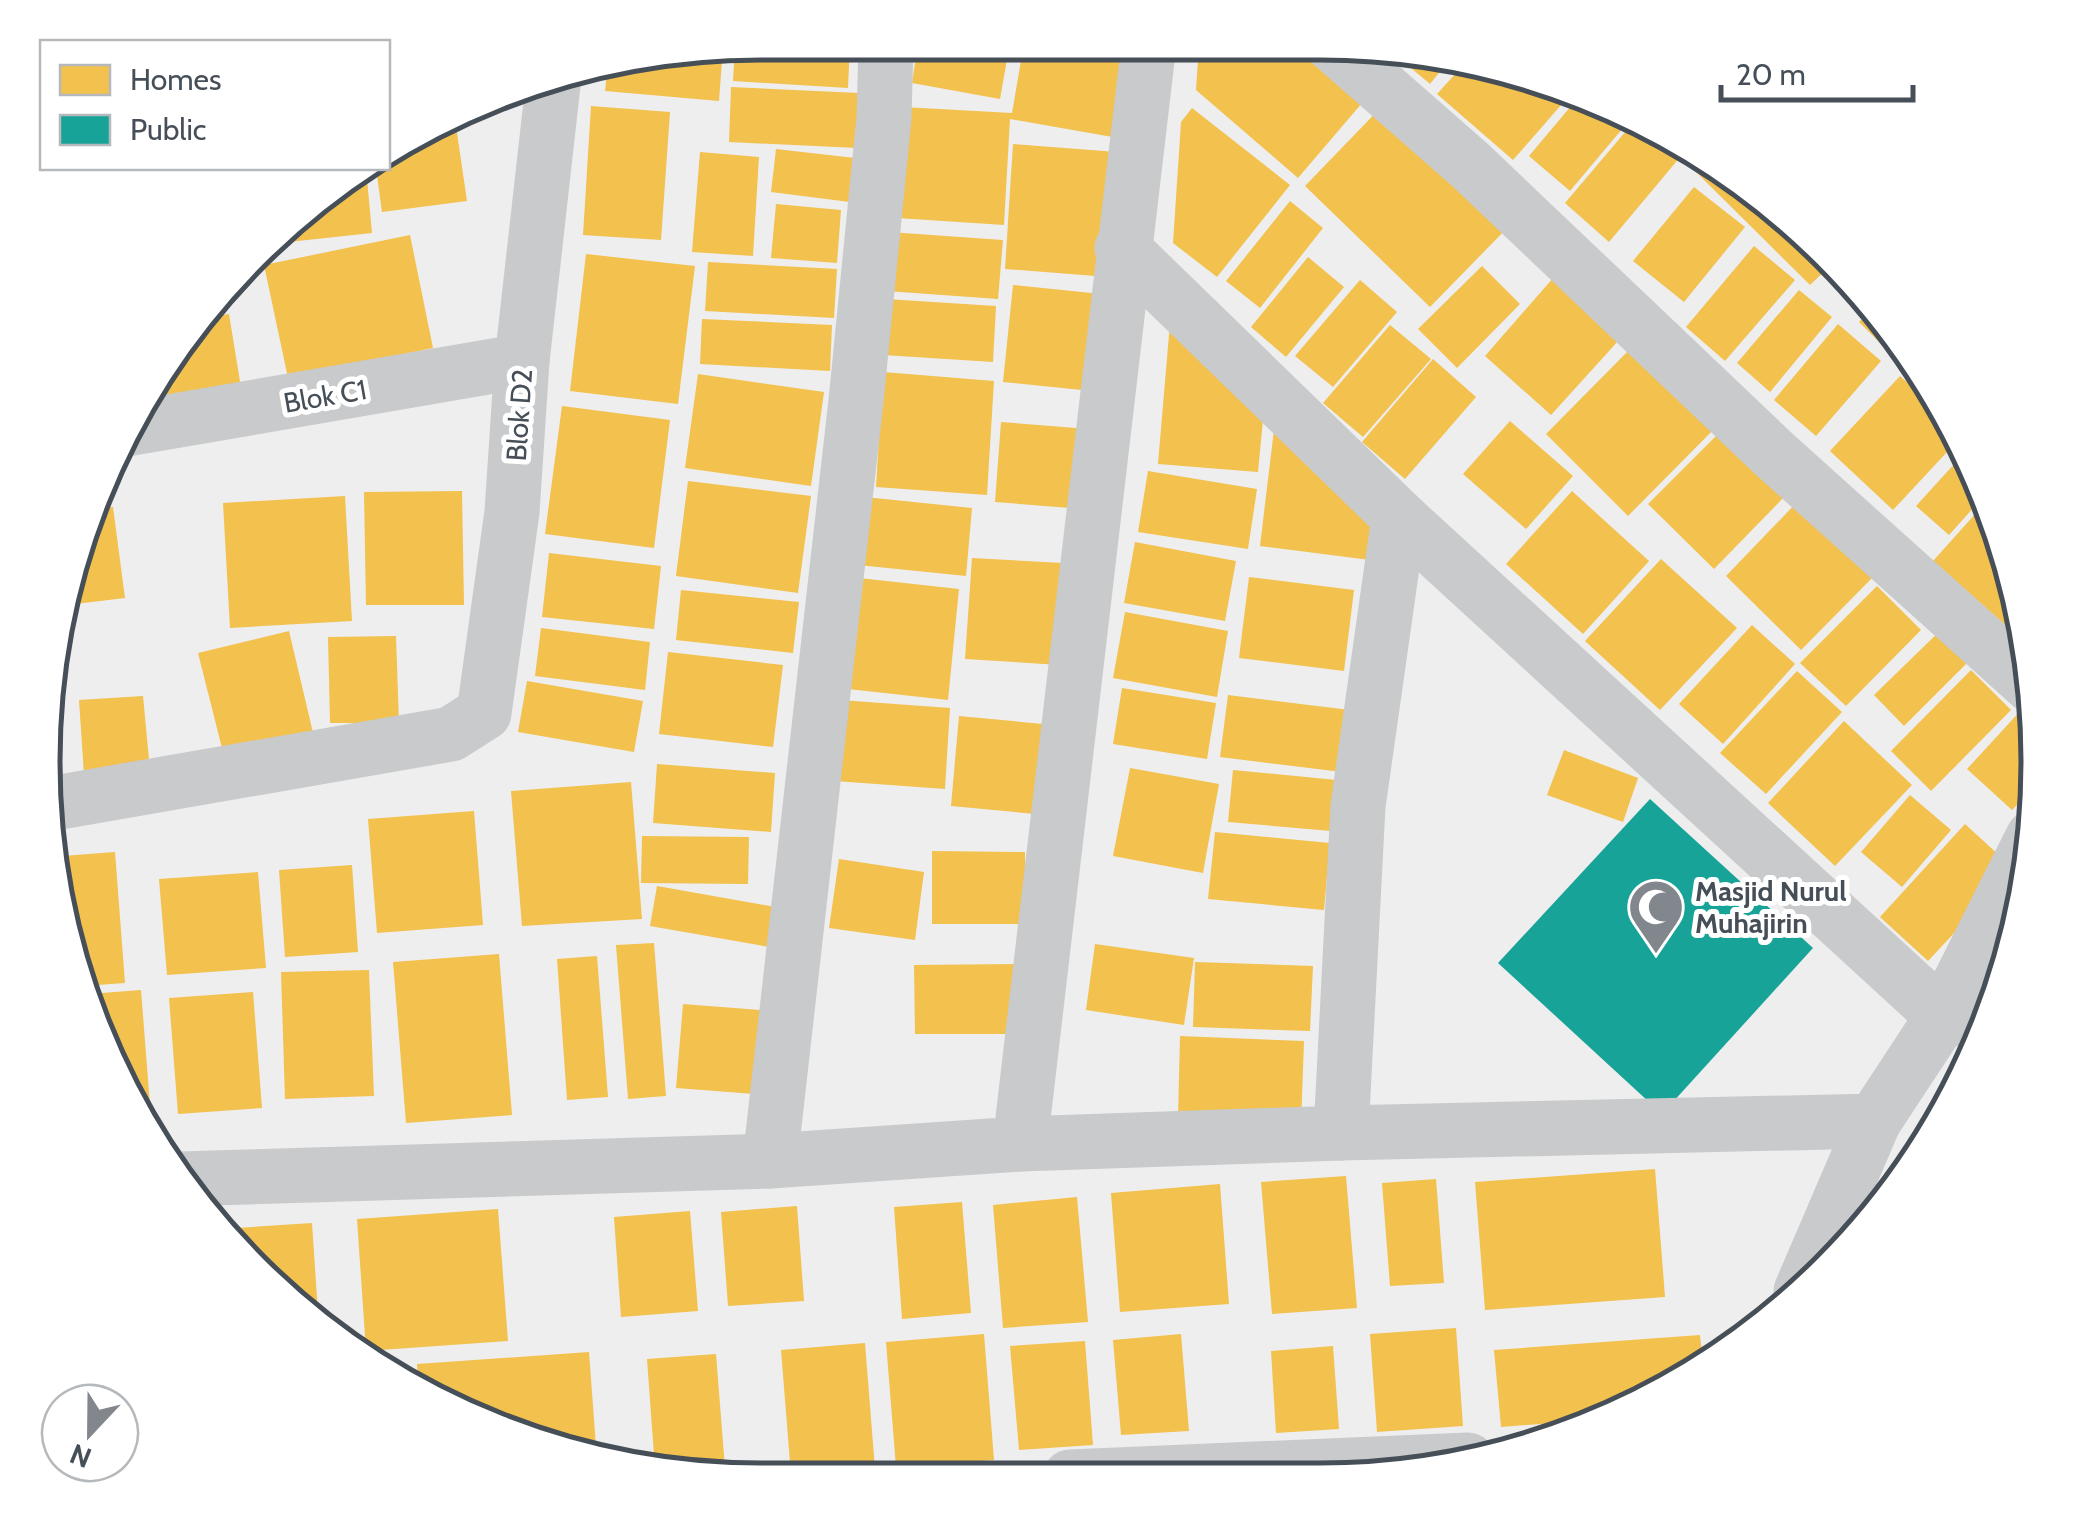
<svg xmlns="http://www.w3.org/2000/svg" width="2081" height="1523" viewBox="0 0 2081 1523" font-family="Cabin,sans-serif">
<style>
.homes{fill:#f2c14e}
.public{fill:#17a398}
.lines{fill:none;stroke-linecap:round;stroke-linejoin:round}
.minor{stroke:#c8cacc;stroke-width:55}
.labels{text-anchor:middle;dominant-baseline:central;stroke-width:10;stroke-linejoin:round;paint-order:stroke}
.street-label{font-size:28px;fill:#464f58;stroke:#fff}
.poi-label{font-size:28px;font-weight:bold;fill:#464f58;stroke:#fff;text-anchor:start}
.rim{fill:none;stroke:#464f58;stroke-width:5}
</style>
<rect width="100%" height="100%" fill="#eee"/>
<g class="homes">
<polygon points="762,42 850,43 848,88 733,81 735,46"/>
<polygon points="918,43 1010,43 1000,99 912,83"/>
<polygon points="1024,43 1136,43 1118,138 1010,119 1004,225 897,218 903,107 1012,113"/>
<polygon points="1199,44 1322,44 1374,89 1298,178 1196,90"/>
<polygon points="1386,47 1391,48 1451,58 1430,84"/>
<polygon points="723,48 719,101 605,91 608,63"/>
<polygon points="1467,61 1505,67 1569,96 1513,160 1437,94"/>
<polygon points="731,87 859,93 857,148 729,142"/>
<polygon points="1389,99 1514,221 1430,307 1305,186"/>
<polygon points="1577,99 1628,122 1570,191 1529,156"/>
<polygon points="591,106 670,112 661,240 583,235"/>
<polygon points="1192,108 1290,185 1217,277 1173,243 1181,122"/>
<polygon points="1632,124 1657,136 1681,156 1609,242 1565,203"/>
<polygon points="456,126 467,201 382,212 376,168 388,168 388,152"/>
<polygon points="1013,144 1117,152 1108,277 1005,269"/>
<polygon points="776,149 855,158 850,202 771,192"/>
<polygon points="700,152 759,157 753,256 692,252"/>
<polygon points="1705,157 1718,163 1829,267 1810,285 1693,169"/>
<polygon points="348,176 348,180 367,179 372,233 270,244"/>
<polygon points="1694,187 1745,227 1684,302 1633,261"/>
<polygon points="1290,201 1323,228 1260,308 1226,281"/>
<polygon points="776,204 841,210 837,263 771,258"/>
<polygon points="889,232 1003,240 998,299 886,291"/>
<polygon points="410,235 433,348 288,378 264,265"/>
<polygon points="1754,246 1795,280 1725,361 1686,327"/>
<polygon points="586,254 695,266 678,404 570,391"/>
<polygon points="1308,257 1344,287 1286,357 1251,327"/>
<polygon points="708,262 837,269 834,318 705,311"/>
<polygon points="1482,266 1520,304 1457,368 1418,329"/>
<polygon points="1561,269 1629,329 1551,415 1485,356"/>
<polygon points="1360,280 1397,312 1333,387 1295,356"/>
<polygon points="1013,285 1111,295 1101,392 1003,382"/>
<polygon points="1799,290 1832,317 1770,392 1737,363"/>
<polygon points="886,299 996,306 993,362 883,355"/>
<polygon points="1873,308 1890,323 1907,352 1898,361 1859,322"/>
<polygon points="1171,311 1265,399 1258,472 1158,464"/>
<polygon points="229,314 243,400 140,409 200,318"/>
<polygon points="702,319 832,325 830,371 700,364"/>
<polygon points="1838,324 1881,361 1816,436 1774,400"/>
<polygon points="1390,325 1431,359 1363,437 1323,403"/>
<polygon points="1637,342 1720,423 1628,516 1546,434"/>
<polygon points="1909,354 1939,403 1938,404 1898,365"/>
<polygon points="1433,359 1476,397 1405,479 1362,442"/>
<polygon points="883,372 994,381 987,495 876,487"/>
<polygon points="698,374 824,392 811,486 685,468"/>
<polygon points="1900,376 1952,423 1961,437 1893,510 1830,451"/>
<polygon points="562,406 670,420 654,548 545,534"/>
<polygon points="1276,413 1377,506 1370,560 1260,546"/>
<polygon points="1510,421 1573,476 1526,529 1463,474"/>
<polygon points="1001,422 1089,429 1083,509 995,502"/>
<polygon points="1725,427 1790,491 1714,569 1648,504"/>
<polygon points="1967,450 1984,496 1949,535 1916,506"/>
<polygon points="1148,471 1257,489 1248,549 1138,532"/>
<polygon points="688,481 811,496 798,593 676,576"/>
<polygon points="462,491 464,605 366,605 364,492"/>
<polygon points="1572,491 1649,561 1583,634 1506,564"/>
<polygon points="345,496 352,621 230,628 223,503"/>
<polygon points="865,497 972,508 966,576 858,565"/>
<polygon points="1800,499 1876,574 1801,650 1726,576"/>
<polygon points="1986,502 2014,575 2024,634 2020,638 1933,561"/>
<polygon points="113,507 125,598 67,605 97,508"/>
<polygon points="1135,542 1236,561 1225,621 1124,603"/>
<polygon points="549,553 661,566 654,629 542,617"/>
<polygon points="972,558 1081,564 1076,666 965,659"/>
<polygon points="1661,559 1737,628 1660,710 1585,641"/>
<polygon points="1249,577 1354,590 1344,671 1239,658"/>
<polygon points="859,578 959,589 948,700 848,689"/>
<polygon points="1877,586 1921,630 1846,706 1800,663"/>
<polygon points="681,590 799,602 793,653 676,640"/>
<polygon points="1125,612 1228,631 1217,697 1113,678"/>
<polygon points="1752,625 1795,664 1723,744 1679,704"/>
<polygon points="1946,625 1975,655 1904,726 1874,695"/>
<polygon points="541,628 650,642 645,690 535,676"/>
<polygon points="289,631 314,737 225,760 198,653"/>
<polygon points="396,636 399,723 330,723 328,637"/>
<polygon points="668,652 783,665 773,747 659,734"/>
<polygon points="1971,670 2011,710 1931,791 1891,751"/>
<polygon points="1797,671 1842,712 1766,794 1720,753"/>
<polygon points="527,681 643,701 634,752 518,732"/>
<polygon points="1122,688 1216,703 1207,759 1113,744"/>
<polygon points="1228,695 1350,710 1342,772 1220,757"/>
<polygon points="143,696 150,770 84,775 79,700"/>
<polygon points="840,700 950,708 945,789 835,781"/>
<polygon points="2024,707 2037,718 2035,786 2012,810 1967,769"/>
<polygon points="959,716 1054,725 1046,815 951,806"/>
<polygon points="1844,721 1912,785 1835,866 1768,803"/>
<polygon points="1564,750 1638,778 1623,822 1547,795"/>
<polygon points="657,764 775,773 771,832 653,823"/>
<polygon points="1130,768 1219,784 1203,873 1113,856"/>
<polygon points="1233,770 1347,781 1343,832 1228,822"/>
<polygon points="631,782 642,919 522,926 511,791"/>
<polygon points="1910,795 1951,830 1902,887 1861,852"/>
<polygon points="474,811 483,925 377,933 368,819"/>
<polygon points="1965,824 2014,869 1928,961 1880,917"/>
<polygon points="1215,832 1330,843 1324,910 1208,899"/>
<polygon points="642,836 749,837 748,884 641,883"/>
<polygon points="932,851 1025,852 1025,924 932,924"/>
<polygon points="115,852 125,983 84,986 49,857"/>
<polygon points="839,859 924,872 915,940 829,928"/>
<polygon points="352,865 358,952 285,957 279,870"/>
<polygon points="258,872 266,968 167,975 159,879"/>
<polygon points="657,886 787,909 781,949 650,926"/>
<polygon points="654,943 666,1096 628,1099 616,945"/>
<polygon points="1095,944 1194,958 1184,1025 1086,1010"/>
<polygon points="499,954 512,1115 406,1123 393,962"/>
<polygon points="597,956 608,1097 567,1100 557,959"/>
<polygon points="1195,962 1313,966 1310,1031 1193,1027"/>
<polygon points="1020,964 1021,1034 915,1034 914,965"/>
<polygon points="369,970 374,1096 285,1099 281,972"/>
<polygon points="141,990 152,1131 97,1036 89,994"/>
<polygon points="253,992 262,1108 178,1114 169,998"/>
<polygon points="683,1004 760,1010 754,1094 676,1088"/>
<polygon points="1180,1036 1304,1041 1301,1125 1178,1119"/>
<polygon points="1655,1169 1665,1297 1485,1310 1475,1182"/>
<polygon points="1346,1176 1357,1308 1272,1314 1261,1182"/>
<polygon points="1436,1179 1444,1283 1390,1286 1382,1183"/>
<polygon points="1220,1184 1229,1304 1120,1312 1111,1193"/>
<polygon points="1077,1197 1088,1322 1003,1328 993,1205"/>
<polygon points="962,1202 971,1313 902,1319 894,1207"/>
<polygon points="797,1206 804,1301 728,1306 721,1212"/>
<polygon points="498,1209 508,1341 366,1351 357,1219"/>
<polygon points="690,1211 698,1311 621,1317 614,1217"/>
<polygon points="312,1223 319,1328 221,1229"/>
<polygon points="1456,1328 1463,1426 1377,1432 1370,1334"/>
<polygon points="984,1334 994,1460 896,1467 886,1342"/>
<polygon points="1181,1334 1189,1431 1121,1435 1113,1340"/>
<polygon points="1700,1335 1703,1363 1607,1419 1501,1427 1494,1350"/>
<polygon points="1085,1341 1093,1445 1019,1450 1010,1346"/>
<polygon points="865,1343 875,1469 791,1475 781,1350"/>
<polygon points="1333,1346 1339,1429 1276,1433 1271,1351"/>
<polygon points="589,1352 597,1460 575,1456 443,1406 419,1391 417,1364"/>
<polygon points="716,1354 725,1468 655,1469 647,1359"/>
</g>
<polygon class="public" points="1650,799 1813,948 1662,1114 1498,963"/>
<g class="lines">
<g class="minor">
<polyline points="1332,44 1470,165 1775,455 2032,686"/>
<polyline points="1122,248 1399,517 1943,1016 1987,1023"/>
<polyline points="127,429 522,361"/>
<polyline points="49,804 451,734 484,713 512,512 522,361 554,76"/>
<polyline points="1341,1133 1874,1121 1943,1016 2033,837"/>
<polyline points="1020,1144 1341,1133 1358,806 1399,517"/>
<polyline points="770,1161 856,401 884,118 886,43"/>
<polyline points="180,1179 770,1161 1020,1144 1149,43"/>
<polyline points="1801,1291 1874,1121"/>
<polyline points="1070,1477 1468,1460"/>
</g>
</g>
<defs>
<g id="mosque-pin" transform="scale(2.875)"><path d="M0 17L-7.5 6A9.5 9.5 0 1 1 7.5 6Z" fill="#81878c" stroke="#fff"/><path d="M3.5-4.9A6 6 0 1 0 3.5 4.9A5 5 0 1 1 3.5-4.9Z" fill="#fff"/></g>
</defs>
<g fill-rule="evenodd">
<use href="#mosque-pin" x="1656" y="907"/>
</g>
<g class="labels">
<g class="street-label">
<text transform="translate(325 396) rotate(-10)">Blok C1</text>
<text transform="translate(519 415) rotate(-86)">Blok D2</text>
</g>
<g class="poi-label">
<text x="1695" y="891">Masjid Nurul<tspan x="1695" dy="32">Muhajirin</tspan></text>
</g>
</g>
<path d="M0 0H2081V1523H0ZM761 60H1320A701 701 0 0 1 2021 761V762A701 701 0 0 1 1320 1463H761A701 701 0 0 1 60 762V761A701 701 0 0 1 761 60Z" fill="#fff" fill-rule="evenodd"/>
<path class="rim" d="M761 60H1320A701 701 0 0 1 2021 761V762A701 701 0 0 1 1320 1463H761A701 701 0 0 1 60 762V761A701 701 0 0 1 761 60Z"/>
<rect x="40" y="40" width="350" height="130" fill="#ffffff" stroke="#b5b9bc" stroke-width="2.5"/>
<rect x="60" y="65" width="50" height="30" fill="#f2c14e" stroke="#b5b9bc" stroke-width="2.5"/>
<text x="130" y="90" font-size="30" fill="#464f58">Homes</text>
<rect x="60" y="115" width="50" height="30" fill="#17a398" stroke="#b5b9bc" stroke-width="2.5"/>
<text x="130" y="140" font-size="30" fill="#464f58">Public</text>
<g transform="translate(90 1433) rotate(202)"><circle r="48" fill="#ffffff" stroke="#b5b9bc" stroke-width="2.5"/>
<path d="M0-8L18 38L0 25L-18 38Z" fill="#81878c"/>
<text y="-15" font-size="28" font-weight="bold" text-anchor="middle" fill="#464f58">N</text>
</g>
<path d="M1721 85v15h192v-15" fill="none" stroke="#464f58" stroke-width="5"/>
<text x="1736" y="85" font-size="30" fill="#464f58" stroke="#ffffff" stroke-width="8" paint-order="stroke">20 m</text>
</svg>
